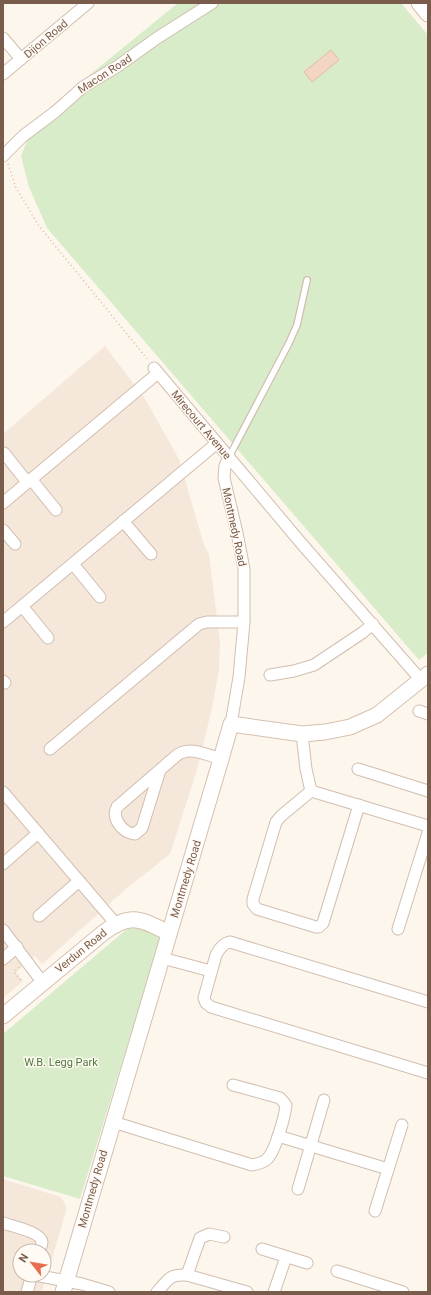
<svg xmlns="http://www.w3.org/2000/svg" width="431" height="1295" viewBox="0 0 431 1295" font-family="Roboto,sans-serif">
<style>
.residential{fill:#f5e8da}
.green{fill:#d8ecc9}
.building{fill:#f3d5c3;stroke:#e6bba3}
.lines{fill:none;stroke-linecap:round;stroke-linejoin:round}
.lane-casing{stroke:#d1beb0;stroke-width:8}
.street-casing{stroke:#d1beb0;stroke-width:13}
.secondary-casing{stroke:#d6c0b0;stroke-width:17}
.path{stroke:#d9b8a5;stroke-width:1.5;stroke-dasharray:1 3;stroke-linecap:butt}
.lane{stroke:#fff;stroke-width:5.5}
.street{stroke:#fff;stroke-width:11}
.secondary{stroke:#fff;stroke-width:15}
.labels{text-anchor:middle;dominant-baseline:central;stroke-width:3;stroke-linejoin:round;paint-order:stroke}
.street-label{font-size:11px;fill:#7a5c4d;stroke:#fffaf3}
.park-label{font-size:11px;fill:#537a41;stroke:#fffaf3}
</style>
<rect width="100%" height="100%" fill="#fdf6ec"/>
<g class="residential">
<polygon points="105,346 145,399 179,459 204,545 209,554 220,642 219,670 212,708 197,770 170,854 126,889 42,964 35,956 27,963 16,972 23,981 3,998 3,434"/>
<polygon points="3,1179 61,1197 67,1208 49,1269 45,1268 44,1272 44,1251 20,1251 20,1275 42,1275 45,1282 41,1292 3,1292"/>
</g>
<g class="green">
<polygon points="178,3 401,3 428,35 428,653 419,660 47,228 29,187 21,156 32,128 65,95"/>
<polygon points="142,927 153,931 160,939 80,1199 3,1176 3,1034 127,929"/>
</g>
<polygon class="building" points="331,50 339,60 312,82 304,72"/>
<g class="lines">
<g class="lane-casing">
<polyline id="lane" points="229,457 289,343 297,325 307,280"/>
</g>
<g class="street-casing">
<g id="street">
<polyline points="3,38 21,59"/>
<polyline points="3,74 88,3"/>
<polyline points="3,156 23,136 55,112 83,87 118,66 157,38 212,3"/>
<polyline points="154,368 301,543 421,680"/>
<polyline points="4,453 27,482"/>
<polyline points="229,457 225,466 224,478 237,533 244,569 244,622 239,677 231,724"/>
<polyline points="31,479 56,510"/>
<polyline points="3,503 158,373"/>
<polyline points="123,521 151,554"/>
<polyline points="3,530 15,544"/>
<polyline points="73,564 100,597"/>
<polyline points="22,606 48,638"/>
<polyline points="3,622 217,443"/>
<polyline points="270,675 294,671 314,665 362,633 373,624"/>
<polyline points="3,681 5,683"/>
<polyline points="419,711 428,714"/>
<polyline points="302,734 306,769 311,791 428,826"/>
<polyline points="50,749 199,624 207,622 244,622"/>
<polyline points="358,769 428,791"/>
<path d="M160,770l-18,58 -7,6c-12,-1 -24,-15 -18,-27l59,-51c13,-11 31,-1 45,3"/>
<polyline points="311,791 281,816 276,822 253,899 253,904 257,909 316,927 319,927 323,923 359,805"/>
<polyline points="3,792 116,924"/>
<polyline points="3,864 38,833"/>
<polyline points="39,916 79,881"/>
<polyline points="398,929 428,833"/>
<polyline points="3,930 43,983"/>
<polyline points="162,958 211,971"/>
<polyline points="3,959 17,947"/>
<path d="M428,1002l-198,-60c-7,1 -11,7 -14,13l-12,43 2,5 5,4 217,66"/>
<path d="M113,1122l139,43c6,-1 11,-2 15,-6 8,-7 18,-43 19,-54l-6,-7 -47,-13"/>
<polyline points="278,1136 388,1169"/>
<polyline points="298,1189 324,1100"/>
<polyline points="375,1211 402,1125"/>
<path d="M3,1223c8,3 38,9 39,19 0,3 -2,6 -3,9"/>
<polyline points="262,1249 307,1263"/>
<polyline points="337,1271 403,1292"/>
<polyline points="35,1275 82,1284 109,1292"/>
<polyline points="187,1275 200,1238 209,1234 224,1237"/>
<polyline points="27,1292 32,1275"/>
<path d="M157,1292c12,-12 11,-18 30,-17l60,17"/>
<polyline points="274,1292 286,1257"/>
</g>
</g>
<g class="secondary-casing">
<g id="secondary">
<polyline points="419,3 428,14"/>
<path d="M3,1016l100,-83c28,-21 37,-14 66,0"/>
<polyline points="63,1292 221,759 231,724 302,734 325,732 350,727 377,715 428,674"/>
</g>
</g>
<g class="path">
<polyline points="8,164 16,188 39,226 148,360"/>
<polyline points="19,967 14,972 22,982"/>
</g>
<use href="#lane" class="lane"/>
<use href="#street" class="street"/>
<use href="#secondary" class="secondary"/>
</g>
<g class="labels">
<g class="street-label">
<text transform="translate(46 39) rotate(-40)">Dijon Road</text>
<text transform="translate(105 74) rotate(-33)">Macon Road</text>
<text transform="translate(201 425) rotate(50)">Mirecourt Avenue</text>
<text transform="translate(234 527) rotate(78)">Montmedy Road</text>
<text transform="translate(186 879) rotate(-73)">Montmedy Road</text>
<text transform="translate(81 951) rotate(-39)">Verdun Road</text>
<text transform="translate(93 1189) rotate(-74)">Montmedy Road</text>
</g>
<g class="park-label">
<text x="61" y="1062">W.B. Legg Park</text>
</g>
</g>
<rect width="431" height="1295" fill="none" stroke="#7a5c4d" stroke-width="8"/>
<g transform="translate(32 1263) rotate(301)"><circle r="19" fill="#fffaf3" stroke="#cabbb1"/>
<path d="M0-3L7 15L0 10L-7 15Z" fill="#e76f51"/>
<text y="-6" font-size="11" font-weight="bold" text-anchor="middle" fill="#7a5c4d">N</text>
</g>
</svg>
